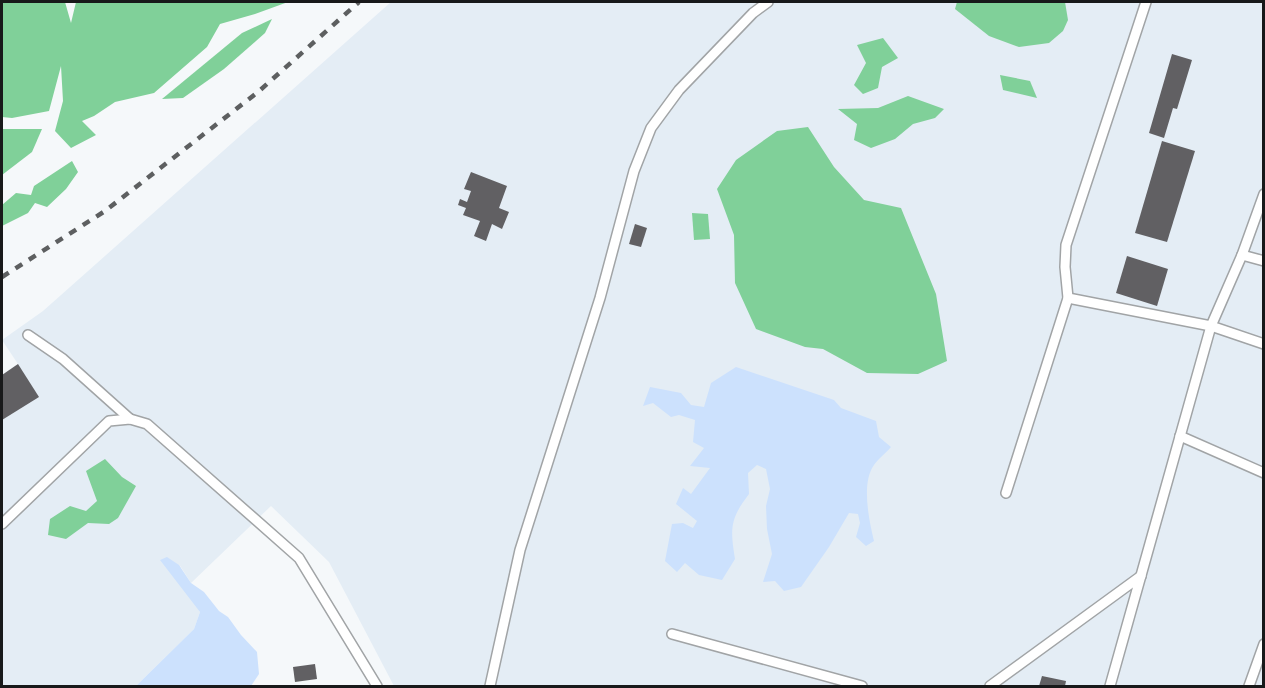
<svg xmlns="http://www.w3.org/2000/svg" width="1265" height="688" viewBox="0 0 1265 688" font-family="'PT Sans',sans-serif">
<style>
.built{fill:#e4edf5}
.forest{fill:#80d099}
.water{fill:#cce1fd}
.building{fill:#616063}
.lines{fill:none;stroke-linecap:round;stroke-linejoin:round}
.service-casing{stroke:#a1a4a6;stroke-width:12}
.service{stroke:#fff;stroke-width:9}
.rail{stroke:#5d5f60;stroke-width:4.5;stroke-dasharray:8 8;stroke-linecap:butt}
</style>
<rect width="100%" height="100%" fill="#f5f8fa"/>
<polygon class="built" points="391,2 1263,2 1263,686 394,686 329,562 271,506 191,583 179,564 200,612 194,629 136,686 2,686 2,375 18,364 2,340 43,311"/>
<g class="forest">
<polygon points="2,2 65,2 71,23 76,2 288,2 255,14 220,24 207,47 154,93 115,102 94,116 82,121 96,135 71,148 55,131 63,101 61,66 49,111 12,118 2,117"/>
<polygon points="957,2 1065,2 1068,20 1063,31 1049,43 1019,47 989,36 955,9"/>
<polygon points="272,19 265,33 224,69 183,98 162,99 242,33"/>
<polygon points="883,38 898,58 882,67 878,88 863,94 854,85 866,63 857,45"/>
<polygon points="1000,75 1030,81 1037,98 1003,90"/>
<polygon points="908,96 944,109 935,118 913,124 895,139 871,148 854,140 857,124 838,109 878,108"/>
<polygon points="808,127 834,167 864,200 901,208 936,294 947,361 918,374 867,373 823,349 805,347 756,329 735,283 734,235 717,189 736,160 777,131"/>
<polygon points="2,129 42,129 32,152 2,175"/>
<polygon points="72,161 78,172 66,189 47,207 35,203 28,213 2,226 2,205 16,193 31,195 34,186"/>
<polygon points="692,213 708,214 710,239 694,240"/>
<polygon points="105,459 122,477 136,486 118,518 109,524 88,523 66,539 48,535 50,519 70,506 86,511 97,501 86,471"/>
</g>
<g class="water">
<path d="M736,367l98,33 7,8 35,13 3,16 12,10c-5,6 -13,12 -17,18 -13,18 -5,55 0,76l-8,5 -10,-9 4,-14 -2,-9 -9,-1 -20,34 -28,40 -17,4 -9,-10 -12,1 9,-28 -5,-25 -1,-23 4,-17 -4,-20 -9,-4 -9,8 1,21c-19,25 -19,34 -14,65l-13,21 -23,-5 -14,-12 -8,9 -12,-11 7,-37 11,-1 10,5 4,-7 -21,-17 7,-16 8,6 19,-26 -20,-2 14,-18 -11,-6 2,-22 -16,-5 -8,2 -18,-14 -10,3 7,-19 31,6 10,12 13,2 7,-24z"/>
<polygon points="167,557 179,565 191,583 204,592 219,611 228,617 241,635 257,652 259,674 251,686 136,686 194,629 200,612 160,560"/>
</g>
<g class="building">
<polygon points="1172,54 1192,60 1177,109 1173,108 1164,138 1149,133"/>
<polygon points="1162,141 1195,151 1167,242 1135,233"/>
<polygon points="471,172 507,186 499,208 509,212 502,229 492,224 486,241 474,236 480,221 463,215 466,208 458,205 460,199 467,202 471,191 464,189"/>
<polygon points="635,224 647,228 641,247 629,244"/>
<polygon points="1127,256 1168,269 1157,306 1116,293"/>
<polygon points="18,364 39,397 2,420 2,375"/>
<polygon points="315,664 317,679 295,682 293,667"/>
<polygon points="1042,676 1066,681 1065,686 1039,686"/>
</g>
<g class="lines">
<g class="service-casing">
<g id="service">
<polyline points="1242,255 1264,261"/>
<polyline points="1068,298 1211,326 1264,344"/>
<polyline points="28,335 63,359 130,419"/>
<polyline points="1180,436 1264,473"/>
<polyline points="1006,493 1068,298 1065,267 1066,245 1146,2"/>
<polyline points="2,524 109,421 130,419 147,424 299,558 377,686"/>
<polyline points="672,634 862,686"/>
<polyline points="490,686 520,550 600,298 634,171 651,128 679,90 753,13 768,2"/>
<polyline points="990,686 1141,576"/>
<polyline points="1110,686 1211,326 1242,255 1264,194"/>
<polyline points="1249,686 1264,644"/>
</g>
</g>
<use href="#service" class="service"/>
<polyline class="rail" points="2,277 105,211 258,92 359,2"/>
</g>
<rect width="1265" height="688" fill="none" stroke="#18191a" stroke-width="6"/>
</svg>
